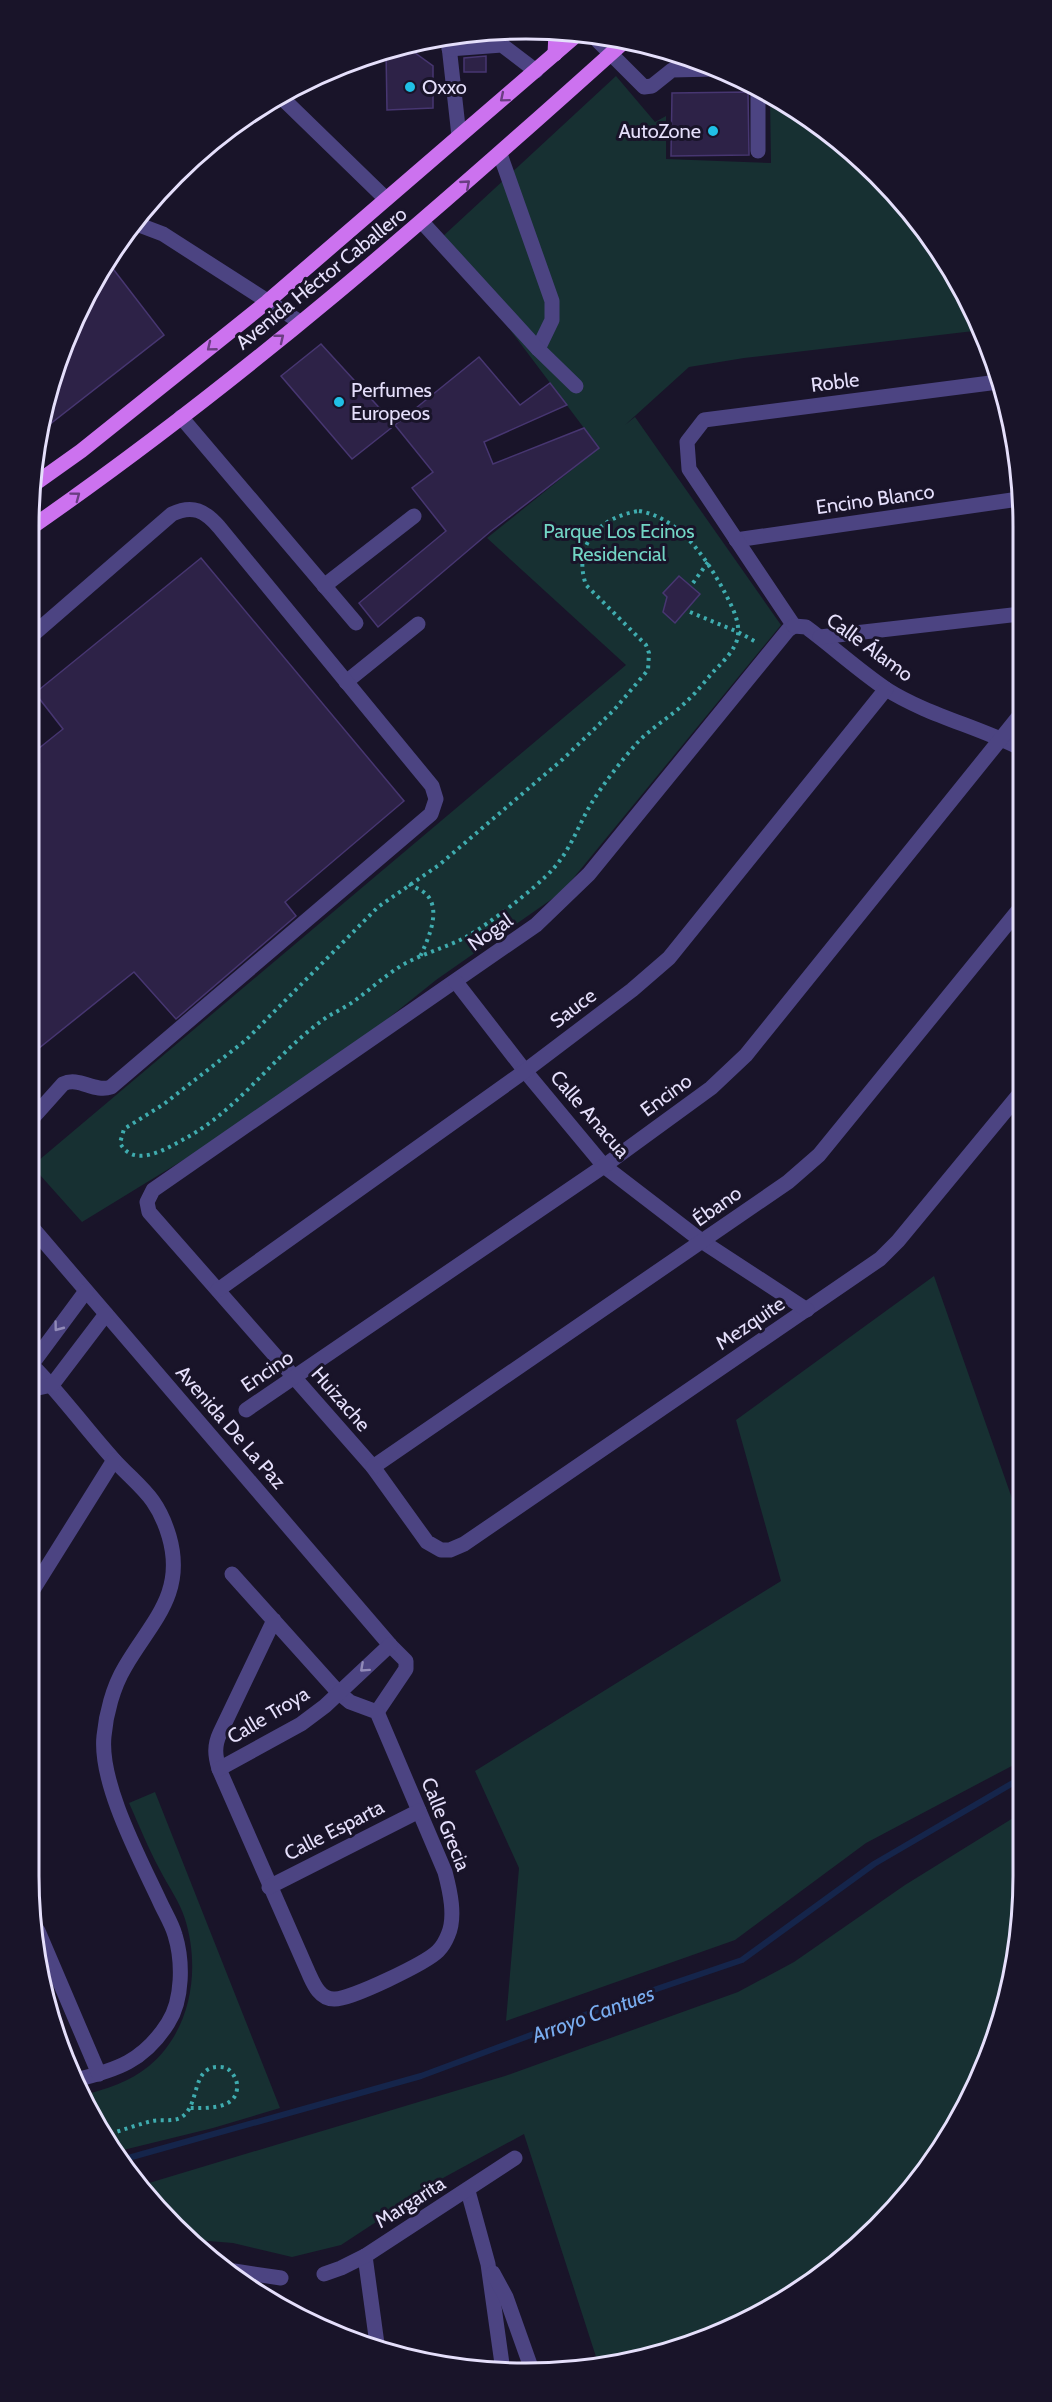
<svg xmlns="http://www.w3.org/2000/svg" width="1052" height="2402" viewBox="0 0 1052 2402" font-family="Cabin,sans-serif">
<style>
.green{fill:#173032}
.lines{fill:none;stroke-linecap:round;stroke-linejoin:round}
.stream{stroke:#15254b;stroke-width:6}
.building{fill:#2d2247;stroke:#473671;stroke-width:1.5}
.path{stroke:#3facaf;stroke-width:4;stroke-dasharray:3 4.5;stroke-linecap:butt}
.minor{stroke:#4c4482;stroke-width:15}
.major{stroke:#cc72ef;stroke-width:15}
.oneway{stroke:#6a3e82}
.oneway2{stroke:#918ab8}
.poi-dot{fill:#20c0e6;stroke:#191429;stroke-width:2}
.labels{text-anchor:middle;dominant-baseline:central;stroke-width:6;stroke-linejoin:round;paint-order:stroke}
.poi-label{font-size:20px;fill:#e5dffb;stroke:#191429;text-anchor:start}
.street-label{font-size:20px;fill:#e5dffb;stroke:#191429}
.park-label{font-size:20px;fill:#72d5c5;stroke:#191429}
.water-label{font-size:21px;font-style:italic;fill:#79adf0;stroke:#191429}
.rim{fill:none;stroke:#e5dffb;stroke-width:3}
</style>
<rect width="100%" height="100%" fill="#191429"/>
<g class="green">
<polygon points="616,76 655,122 666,116 666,159 771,163 770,97 803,113 920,223 982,330 744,358 689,367 625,425 635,417 781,625 562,892 436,980 365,1037 229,1132 82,1222 32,1166 626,665 487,538 599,448 441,238"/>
<polygon points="934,1276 1022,1527 1023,1760 866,1843 735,1940 506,2021 519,1868 475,1771 781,1581 736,1420"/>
<path d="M155,1792l125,316 -67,20 -98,24 -20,-28 -13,-28c23,-7 48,-14 67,-30 42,-35 52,-96 36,-147 -5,-17 -17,-33 -25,-49 -12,-22 -21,-45 -31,-67z"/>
<polygon points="1023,1812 1023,1876 997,2036 920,2179 854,2250 775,2307 623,2364 599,2366 524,2134 443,2178 341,2245 292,2257 233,2243 196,2240 152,2204 139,2186 505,2076 738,1992 794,1962 905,1885"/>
</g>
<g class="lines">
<polyline class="stream" points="121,2160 421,2076 633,1997 742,1960 874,1864 1023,1777"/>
</g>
<g class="building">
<polygon points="386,50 411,50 433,66 433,108 387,110"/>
<polygon points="486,56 486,72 464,72 464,58"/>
<polygon points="748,92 749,155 671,156 672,93"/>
<polygon points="107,261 164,335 45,428 55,366 95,277"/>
<polygon points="321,344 395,425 352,459 281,376"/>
<polygon points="479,357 520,405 550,383 567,405 484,442 493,464 584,428 599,448 491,531 378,627 359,603 446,531 412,488 433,472 395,425"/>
<polygon points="201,558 404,801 285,902 296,916 176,1019 134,972 28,1057 28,757 63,729 35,693"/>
<polygon points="679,576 700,594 675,623 663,612 667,597 663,593"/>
</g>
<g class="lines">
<g class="path">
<path d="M639,511c41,7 67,47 85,80 8,16 19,34 12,52 -5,11 -14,20 -22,28 -9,10 -17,21 -27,30 -15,15 -35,26 -50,42 -15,17 -34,41 -46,61 -13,22 -20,45 -38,65 -17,19 -64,55 -87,68 -19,10 -41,16 -60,26 -18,10 -33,24 -49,36 -9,7 -20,12 -30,18 -52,36 -86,91 -141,121 -20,11 -52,31 -66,5l4,-14 40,-25 82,-64 132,-133 61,-42 124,-106 51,-49 34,-40 1,-17 -3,-8 -60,-60c-14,-41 14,-68 53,-74z"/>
<polyline points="693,583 708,562"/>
<polyline points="690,612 738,632 758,643"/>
<path d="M409,884c5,3 13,6 17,10 16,16 2,45 -6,63"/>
<path d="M103,2136c17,-5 33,-11 49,-15 9,-2 20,1 28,-3 21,-11 10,-52 39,-51 5,0 9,1 12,5 4,4 7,11 6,17 -2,21 -33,19 -47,19"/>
</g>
<g class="minor">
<polyline points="590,33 644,87 652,86 672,70 714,69"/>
<polyline points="448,37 459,136"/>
<polyline points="449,49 502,45 536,71"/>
<polyline points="758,90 758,151"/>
<polyline points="280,96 386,199"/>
<polyline points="500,154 552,301 552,320 538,349"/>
<polyline points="422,222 538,349 576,386"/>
<polyline points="134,223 163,234 300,322"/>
<polyline points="181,417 356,623"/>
<polyline points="736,540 1019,499"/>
<polyline points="324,586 414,516"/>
<polyline points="794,626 788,630 589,874 536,925 153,1190 147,1202 149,1212 373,1467 427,1542 441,1550 450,1550 464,1544 880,1259 898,1241 1021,1092"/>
<polyline points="794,626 689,469 687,442 704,420 998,382"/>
<path d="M794,626l12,1c27,20 52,43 80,62 41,26 90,37 134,59"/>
<polyline points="820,637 1020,614"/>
<polyline points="346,682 418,624"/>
<polyline points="456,982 525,1071 604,1166 703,1242 807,1310"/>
<path d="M29,1122l34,-38c16,-8 31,9 48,3l320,-273 5,-15 -4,-13 -213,-259c-14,-16 -26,-23 -47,-13l-143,124"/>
<polyline points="29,1224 390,1645 406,1661 406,1669 377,1712"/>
<polyline points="218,1290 525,1071 632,990 669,958 886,689"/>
<path d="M31,1364c30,30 54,64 83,96 26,28 43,36 55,76 17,58 -18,86 -44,131 -12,20 -19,47 -21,69 -5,47 36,123 56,166 5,11 12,22 15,33 8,26 8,65 -7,88 -24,38 -51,47 -93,57"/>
<polyline points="29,1368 86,1291"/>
<polyline points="29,1390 52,1385 106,1314"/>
<polyline points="246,1410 604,1166 711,1088 746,1055 1020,715"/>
<polyline points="373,1467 788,1182 819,1155 1021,907"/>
<path d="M232,1574l106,118 12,10 27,10 68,160c5,19 11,45 3,63 -2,5 -6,12 -10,16 -12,12 -88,49 -104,48 -14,0 -20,-14 -25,-25l-90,-205c-4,-14 -5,-23 1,-36l54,-113"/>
<polyline points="29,1596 114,1460"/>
<polyline points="219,1769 301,1724 325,1706 390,1645"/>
<polyline points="269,1887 419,1811"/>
<polyline points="38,1931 99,2074"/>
<polyline points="468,2191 488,2264 503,2371"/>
<polyline points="365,2256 377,2344"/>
<polyline points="234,2271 281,2278"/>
<polyline points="493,2273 506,2297 533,2373"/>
<polyline points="324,2274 341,2268 365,2256 515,2158"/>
</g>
<g class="major">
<polyline points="555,54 556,32"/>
<polyline points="36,483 81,451 267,302 580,32"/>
<path d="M29,529c211,-146 405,-316 596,-488"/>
</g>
</g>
<defs><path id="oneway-chevron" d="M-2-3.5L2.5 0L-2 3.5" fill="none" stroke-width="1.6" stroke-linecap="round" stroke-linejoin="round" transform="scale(1.5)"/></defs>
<g class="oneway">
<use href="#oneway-chevron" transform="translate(504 98) rotate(140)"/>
<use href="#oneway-chevron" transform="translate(466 184) rotate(-41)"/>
<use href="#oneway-chevron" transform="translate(280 338) rotate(-39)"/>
<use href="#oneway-chevron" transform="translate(211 347) rotate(141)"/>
<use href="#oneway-chevron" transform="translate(76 496) rotate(-37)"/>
</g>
<g class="oneway2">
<use href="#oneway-chevron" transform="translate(58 1327) rotate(127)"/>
<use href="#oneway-chevron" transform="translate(364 1668) rotate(138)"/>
</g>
<g class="poi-dot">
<circle cx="410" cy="87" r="6"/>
<circle cx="713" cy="131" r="6"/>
<circle cx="339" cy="402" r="6"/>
</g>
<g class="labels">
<g class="poi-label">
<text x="422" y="87">Oxxo</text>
<text x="701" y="131" text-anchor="end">AutoZone</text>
<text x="351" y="390">Perfumes<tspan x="351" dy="23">Europeos</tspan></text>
</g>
<g class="street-label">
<text transform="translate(321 278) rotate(-39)">Avenida Héctor Caballero</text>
<text transform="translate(835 382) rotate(-7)">Roble</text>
<text transform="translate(875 499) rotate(-8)">Encino Blanco</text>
<text transform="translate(870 647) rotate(36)">Calle Álamo</text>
<text transform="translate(490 932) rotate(-35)">Nogal</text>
<text transform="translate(573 1008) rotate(-37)">Sauce</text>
<text transform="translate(666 1095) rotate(-36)">Encino</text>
<text transform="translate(590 1114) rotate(49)">Calle Anacua</text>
<text transform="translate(717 1206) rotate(-35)">Ébano</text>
<text transform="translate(750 1323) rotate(-34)">Mezquite</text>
<text transform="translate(267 1371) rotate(-34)">Encino</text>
<text transform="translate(341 1399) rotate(49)">Huizache</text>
<text transform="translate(231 1427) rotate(49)">Avenida De La Paz</text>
<text transform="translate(268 1715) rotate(-31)">Calle Troya</text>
<text transform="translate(446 1824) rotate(68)">Calle Grecia</text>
<text transform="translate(334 1830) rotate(-27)">Calle Esparta</text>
<text transform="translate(410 2202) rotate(-32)">Margarita</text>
</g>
<g class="park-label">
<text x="619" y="531">Parque Los Ecinos<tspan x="619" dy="23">Residencial</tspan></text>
</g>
<g class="water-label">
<text transform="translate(593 2014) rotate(-20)">Arroyo Cantues</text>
</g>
</g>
<path d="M0 0H1052V2402H0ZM526 39H526A487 487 0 0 1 1013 526V1876A487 487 0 0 1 526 2363H526A487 487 0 0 1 39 1876V526A487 487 0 0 1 526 39Z" fill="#191429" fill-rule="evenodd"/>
<path class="rim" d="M526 39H526A487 487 0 0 1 1013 526V1876A487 487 0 0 1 526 2363H526A487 487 0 0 1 39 1876V526A487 487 0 0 1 526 39Z"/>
</svg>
